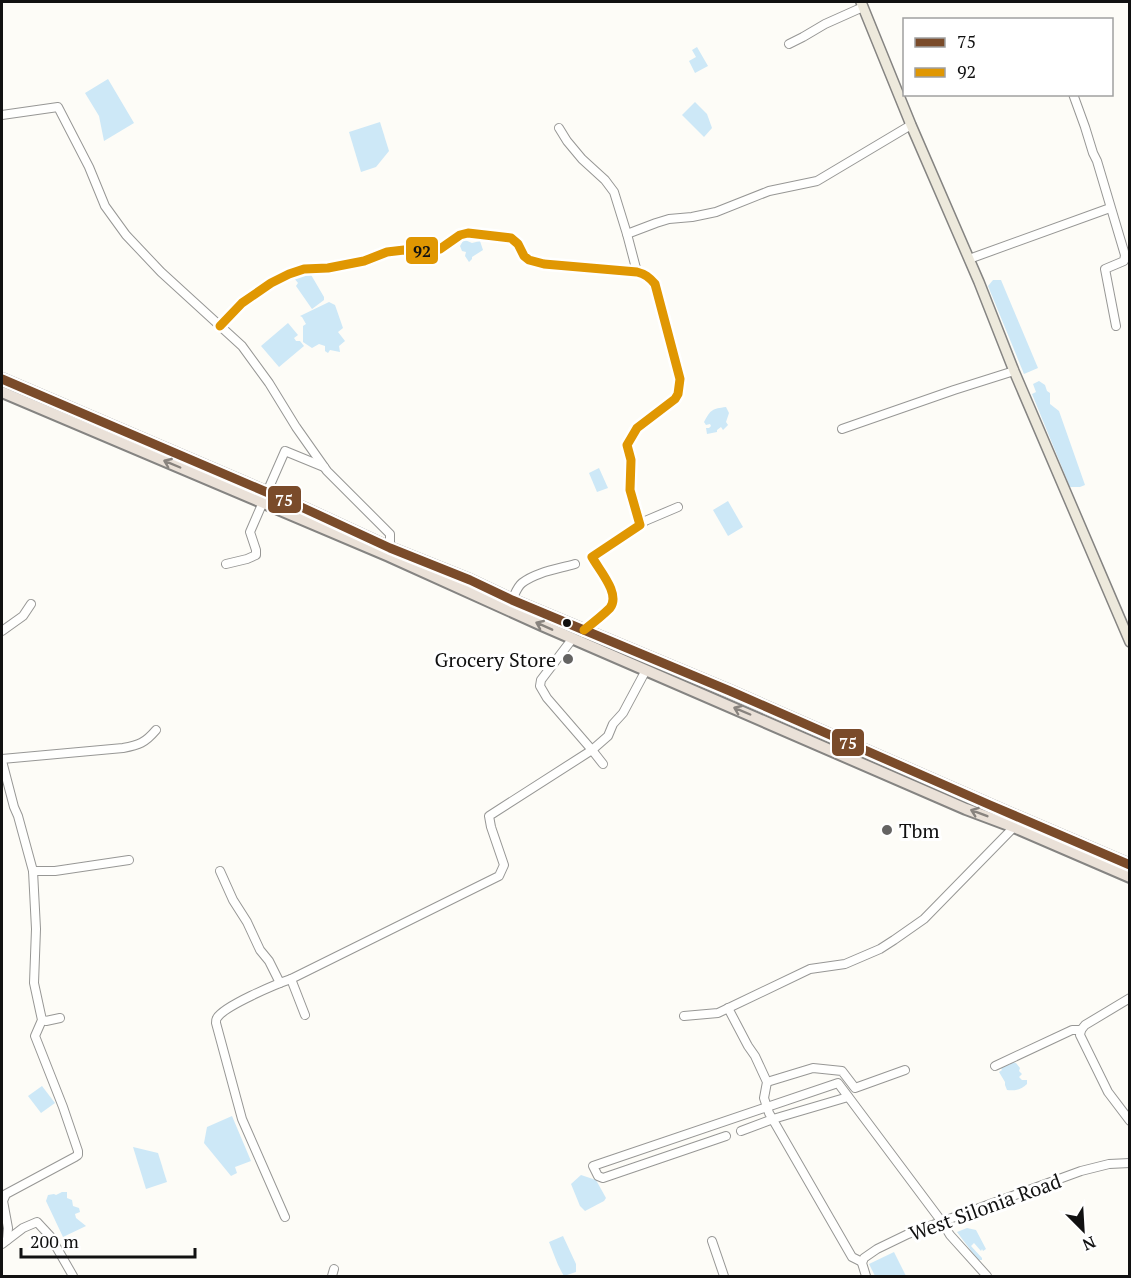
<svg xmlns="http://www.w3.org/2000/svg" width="1131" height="1278" viewBox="0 0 1131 1278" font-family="'PT Serif',serif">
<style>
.water{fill:#cde8f7}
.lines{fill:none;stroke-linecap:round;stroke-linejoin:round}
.minor-casing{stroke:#979795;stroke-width:10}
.major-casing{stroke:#858482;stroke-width:12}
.highway-casing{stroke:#858482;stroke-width:14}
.minor{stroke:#fffffe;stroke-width:8}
.major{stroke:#ede9dc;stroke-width:9}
.highway{stroke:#eae1d8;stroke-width:10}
.bus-1-casing{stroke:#fff;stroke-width:14}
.bus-2-casing{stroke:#fff;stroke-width:14}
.bus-1{stroke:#7a4b2a;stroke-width:9}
.bus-2{stroke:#e09702;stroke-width:9}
.oneway{stroke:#88837e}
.bus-dot{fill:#111;stroke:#fff;stroke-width:2}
.poi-dot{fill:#646362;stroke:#fff;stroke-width:2}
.labels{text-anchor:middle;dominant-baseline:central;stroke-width:6;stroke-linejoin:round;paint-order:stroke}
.poi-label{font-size:20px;fill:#111;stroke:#fff;text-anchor:end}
.street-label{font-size:20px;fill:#111;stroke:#fff}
.line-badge{stroke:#fff;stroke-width:2}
.badge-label{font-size:16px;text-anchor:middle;font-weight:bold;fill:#fff}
.pale-badge-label{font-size:16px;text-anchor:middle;font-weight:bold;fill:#111}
</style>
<rect width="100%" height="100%" fill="#fdfcf7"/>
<g class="water">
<polygon points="697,47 708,66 695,73 689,61 696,57 692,50"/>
<polygon points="108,79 134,123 104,141 99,116 85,93"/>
<polygon points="695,102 707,114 712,128 704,137 682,115"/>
<polygon points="380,122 389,151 376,167 361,172 349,132"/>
<polygon points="465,240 472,243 480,241 483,250 472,257 472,259 469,262 465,256 466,252 462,251 460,246 463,241"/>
<polygon points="310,273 324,297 324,300 312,309 296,286 298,283 294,278 295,277 297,277 298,275"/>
<polygon points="993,280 1001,280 1038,368 1024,374 988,286"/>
<polygon points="329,302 335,305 343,328 338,332 345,341 339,346 340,352 330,350 328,353 325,351 325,346 319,344 312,348 303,342 303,326 306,324 302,317 300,316"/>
<polygon points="288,323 298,335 294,338 296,341 300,341 304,346 279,367 261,346"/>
<polygon points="1039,381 1045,385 1047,391 1050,393 1050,404 1059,411 1085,485 1080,487 1070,487 1032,394 1036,392 1033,384"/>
<path d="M726,407l3,6 -3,9 2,3 -5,5 -2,-3 -4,3v2l-10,2 -1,-6h3l2,-2 -1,-2 -4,1 -2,-3c7,-13 8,-13 22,-15z"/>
<polygon points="599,468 608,488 597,492 589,473"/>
<polygon points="728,501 743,527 728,536 713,510"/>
<path d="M1012,1062l4,1 4,5 -1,3 3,3 -3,3 3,3h5v4c-6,6 -13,7 -20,6l-2,-5v-3l-6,-10 3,-2 -2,-4 4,-3 5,2z"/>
<polygon points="42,1086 55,1103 41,1113 28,1096"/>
<polygon points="232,1116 251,1161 235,1167 237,1173 231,1176 204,1143 207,1127"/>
<polygon points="133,1147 158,1153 167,1182 146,1189"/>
<polygon points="581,1175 596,1180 606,1198 604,1201 585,1211 580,1206 571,1184"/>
<polygon points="62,1192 67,1192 67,1198 72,1200 73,1206 79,1208 80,1212 75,1214 76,1218 86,1226 63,1237 46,1201 48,1195 54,1194 56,1195"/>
<polygon points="967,1228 976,1230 986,1249 983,1251 982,1249 981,1251 974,1243 971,1246 982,1258 982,1260 978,1260 957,1232"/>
<path d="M563,1236l13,28v8l-12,4c-7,-11 -10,-22 -15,-34z"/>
<polygon points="894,1252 906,1276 875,1276 869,1264"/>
</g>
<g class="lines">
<g class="minor-casing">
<g id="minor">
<polyline points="789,44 803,37 825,24 863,7"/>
<polyline points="1073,94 1085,127 1093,153 1097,161 1125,255 1124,261 1105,269 1116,326"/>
<polyline points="2,115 58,107 89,167 105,206 126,235 161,272 242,346 269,383 296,427 327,471 390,534 390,548"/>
<polyline points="559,128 567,141 582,159 605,180 614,192 627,234 637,272"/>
<polyline points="627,234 656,223 669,219 692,217 716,212 769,191 817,181 911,125"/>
<polyline points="969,259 1110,208"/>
<path d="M220,326l22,-23 29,-20 18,-9 15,-5 24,-1 36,-7 23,-9 17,-2 24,1 12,-2 20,-14 8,-2 43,5 7,6 6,12 5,4 15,4 93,8c8,2 12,5 18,12l25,95 -2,15 -3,5 -38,29 -10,17 4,15 -1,30 10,35 -48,32c7,13 29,37 18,51 -8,8 -17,15 -26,22"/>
<polyline points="842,429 954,390 1014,371"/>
<polyline points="267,492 285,451 324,467"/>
<polyline points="640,525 645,521 678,507"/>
<polyline points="226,564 247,559 256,555 256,550 250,532 263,502"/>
<path d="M512,600c3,-6 5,-13 10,-17 14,-11 36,-14 53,-19"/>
<polyline points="2,631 23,616 31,604"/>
<polyline points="573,638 541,680 540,686 547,698 592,750 603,764"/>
<path d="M2,759l121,-11c16,-3 22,-5 33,-18"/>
<polyline points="2,761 14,807 18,816 33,871 36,929 34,983 42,1020 35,1036 63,1107 78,1151 78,1155 75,1157 6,1194 3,1201 8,1228 7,1240"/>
<polyline points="33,871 55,871 129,860"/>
<polyline points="220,871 233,900 247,922 260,950 269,961 280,983"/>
<polyline points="291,979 305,1015"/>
<polyline points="1130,998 1085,1025 1081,1030 1080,1035 1108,1092 1130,1121"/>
<polyline points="728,1008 748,1046 755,1056 767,1082 764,1098 769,1113 852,1257 862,1262"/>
<polyline points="684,1016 718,1013 810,969 845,964 880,949 894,940 924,919 1014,827"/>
<polyline points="42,1020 46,1021 60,1018"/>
<polyline points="995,1066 1072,1030 1081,1030"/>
<polyline points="767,1082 813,1068 842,1071 855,1088 905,1070"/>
<polyline points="741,1131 773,1119 848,1097"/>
<polyline points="726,1136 603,1178 598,1176 593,1166 838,1083 942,1222 950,1235 987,1276"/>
<path d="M285,1217l-43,-98 -26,-96c0,-2 0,-4 1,-5 7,-12 59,-34 74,-39l208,-103 5,-11 -13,-38 -2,-11 103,-66 16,-14 5,-12 10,-11 23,-43"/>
<polyline points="712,1241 724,1276"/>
<polyline points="2,1244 23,1228 37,1222 50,1236 73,1276"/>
<polyline points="332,1276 334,1269"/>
<polyline points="866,1276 862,1263 864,1258 877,1249 908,1234 1081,1171 1109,1164 1130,1163"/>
</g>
</g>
<g class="major-casing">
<polyline id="major" points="861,2 911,125 979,282 1014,371 1130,642"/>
</g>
<g class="highway-casing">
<g id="highway">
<polyline points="2,379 299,506 390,548 470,580 512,600 730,691 990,805 1130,865"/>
<polyline points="2,392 389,556 544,626 966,809 1014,827 1130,877"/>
</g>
</g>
<use href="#minor" class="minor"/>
<use href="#major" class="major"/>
<use href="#highway" class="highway"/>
<g class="bus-1-casing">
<polyline id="bus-1" points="2,379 299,506 390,548 470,580 512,600 730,691 990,805 1130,865"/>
</g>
<g class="bus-2-casing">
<path id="bus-2" d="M220,326l22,-23 29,-20 18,-9 15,-5 24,-1 36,-7 23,-9 17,-2 24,1 12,-2 20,-14 8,-2 43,5 7,6 6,12 5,4 15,4 93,8c8,2 12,5 18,12l25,95 -2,15 -3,5 -38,29 -10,17 4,15 -1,30 10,35 -48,32c7,13 29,37 18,51 -8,8 -17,15 -26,22"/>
</g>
<use href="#bus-1" class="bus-1"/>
<use href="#bus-2" class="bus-2"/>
</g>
<defs><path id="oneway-shaft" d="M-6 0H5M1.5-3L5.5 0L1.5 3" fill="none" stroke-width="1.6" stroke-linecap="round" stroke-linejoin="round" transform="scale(1.5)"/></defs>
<g class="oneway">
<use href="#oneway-shaft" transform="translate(172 464) rotate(-157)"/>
<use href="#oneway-shaft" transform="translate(544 626) rotate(-156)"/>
<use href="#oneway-shaft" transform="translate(742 711) rotate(-157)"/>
<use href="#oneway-shaft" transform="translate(979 813) rotate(-159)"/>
</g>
<circle class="bus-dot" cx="567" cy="623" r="5"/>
<g class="poi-dot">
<circle cx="568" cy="659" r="6"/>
<circle cx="887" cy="830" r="6"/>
</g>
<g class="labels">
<g class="poi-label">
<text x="556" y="659">Grocery Store</text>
<text x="899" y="830" text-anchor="start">Tbm</text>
</g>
<g class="street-label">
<text transform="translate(985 1207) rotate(-20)">West Silonia Road</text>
</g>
</g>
<g class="line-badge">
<rect x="405" y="236" width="34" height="29" rx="6" fill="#e09702"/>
<rect x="267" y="485" width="35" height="29" rx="6" fill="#7a4b2a"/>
<rect x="831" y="728" width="34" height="29" rx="6" fill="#7a4b2a"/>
</g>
<g class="badge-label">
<text x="284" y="506">75</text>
<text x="848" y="749">75</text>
</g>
<g class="pale-badge-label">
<text x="422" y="257">92</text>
</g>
<rect width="1131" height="1278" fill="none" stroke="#111111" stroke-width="6"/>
<rect x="903" y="18" width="210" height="78" fill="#ffffff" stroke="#a0a0a0" stroke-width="1.5"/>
<rect x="915" y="38" width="30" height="9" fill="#7a4b2a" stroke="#a0a0a0" stroke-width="1.5"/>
<text x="957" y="48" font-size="18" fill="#111111">75</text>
<rect x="915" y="68" width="30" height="9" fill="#e09702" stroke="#a0a0a0" stroke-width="1.5"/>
<text x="957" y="78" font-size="18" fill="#111111">92</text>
<g transform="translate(1083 1230) rotate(156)" stroke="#ffffff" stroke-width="4.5" paint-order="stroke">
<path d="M0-4.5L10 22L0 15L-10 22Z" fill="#111111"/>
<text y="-9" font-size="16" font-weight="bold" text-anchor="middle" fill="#111111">N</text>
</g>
<path d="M21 1248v9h174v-9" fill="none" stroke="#111111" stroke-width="3"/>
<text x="30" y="1248" font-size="18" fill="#111111" stroke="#ffffff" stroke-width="4.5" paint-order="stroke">200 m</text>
</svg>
